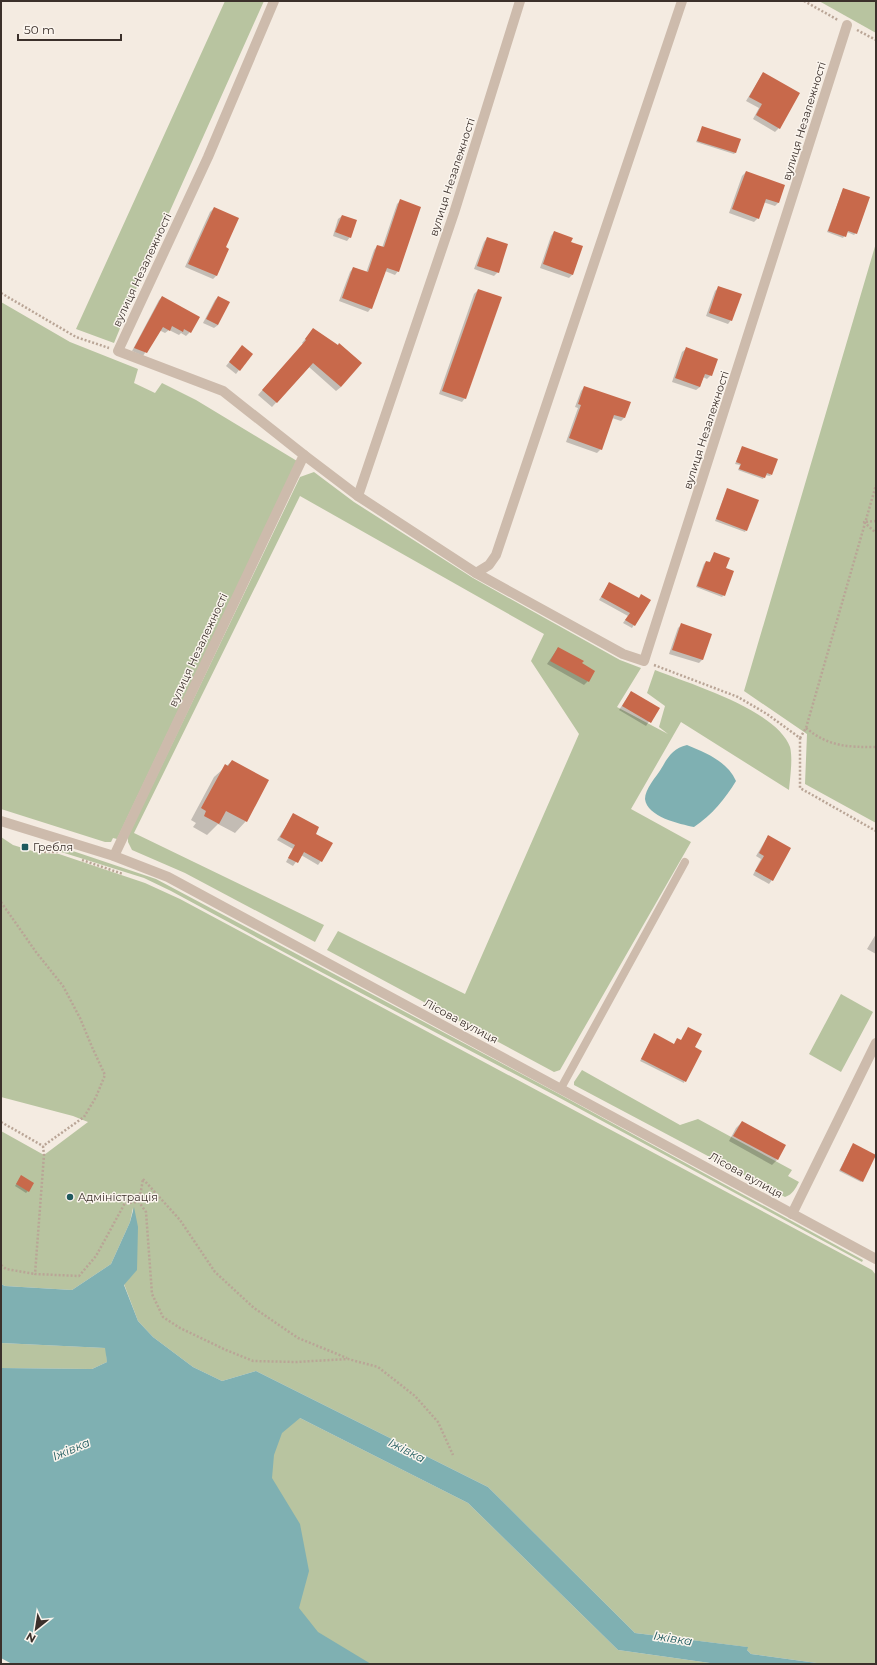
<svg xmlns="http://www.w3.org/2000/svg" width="877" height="1665" viewBox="0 0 877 1665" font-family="Montserrat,sans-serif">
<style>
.green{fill:#b8c4a0}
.water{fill:#7fb0b2}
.shadow{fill:#0003}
.building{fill:#c8694b}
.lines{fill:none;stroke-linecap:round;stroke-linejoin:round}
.path{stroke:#b9a596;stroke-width:2.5;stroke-dasharray:2 2;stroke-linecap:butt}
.service{stroke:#cdbbac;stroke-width:8}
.minor{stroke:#cdbbac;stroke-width:10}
.tertiary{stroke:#cdbbac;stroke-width:10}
.poi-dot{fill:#1f5a5e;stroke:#fbf5ee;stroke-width:1.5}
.labels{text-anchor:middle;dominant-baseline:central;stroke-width:3;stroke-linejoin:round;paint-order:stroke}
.street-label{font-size:11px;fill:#3b302b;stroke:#fbf5ee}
.poi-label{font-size:11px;fill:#3b302b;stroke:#fbf5ee;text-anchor:start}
.water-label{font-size:12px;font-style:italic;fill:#1f5a5e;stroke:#fbf5ee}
</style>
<rect width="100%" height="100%" fill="#f4ebe1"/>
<g class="green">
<polygon points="225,1 264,1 148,260 114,343 76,329"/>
<polygon points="819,1 876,1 876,33"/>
<polygon points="876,243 876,823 805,784 807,734 744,691"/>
<polygon points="1,302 70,342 138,369 134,383 155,393 162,383 196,400 297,461 117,839 113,838 111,842 105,842 1,809"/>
<path d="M314,472l40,30 119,76 147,82 21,8 -24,39 51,27 -9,-7 6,-21 -18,-13 8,-23c35,14 122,40 135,77 3,11 0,32 -1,43l-108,-68 -50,87 60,33 -131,228 -6,2 -227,-122 11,-19 127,63 114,-260 -48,-73 13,-27 -244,-138 -166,337 190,92 -9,17 -130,-69 -53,-23 -4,-8v-6l172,-359z"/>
<polygon points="1,837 13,845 39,853 59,854 145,883 180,899 872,1270 876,1275 876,1664 824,1664 751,1654 747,1650 747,1647 635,1633 488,1487 256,1371 222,1381 193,1367 153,1337 138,1321 124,1284 137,1269 133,1208 130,1222 111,1264 72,1290 5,1286 1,1284 1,1131 44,1155 88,1122 73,1116 1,1097"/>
<polygon points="42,846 61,847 156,879 559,1094 863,1260 862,1262 558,1097 304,963 171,891 144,878 58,851 41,850"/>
<polygon points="841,994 873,1012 841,1072 809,1054"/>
<path d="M582,1070l98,55 18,-6 94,51 -4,6 11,6c-4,7 -6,12 -14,15l-211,-112v-3z"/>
<polygon points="1,1343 106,1348 107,1362 92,1369 1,1368"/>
<polygon points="300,1418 468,1503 618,1650 717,1664 148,1664 246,1421"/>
</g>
<g class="water">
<path d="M687,745c19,8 40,16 49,36 -11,18 -24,34 -42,46 -14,-3 -47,-10 -49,-28 0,-10 11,-22 16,-30 7,-12 12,-21 26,-24z"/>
<polygon points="134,1207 138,1227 137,1270 124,1285 138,1321 153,1337 193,1367 222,1381 256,1371 488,1487 635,1633 748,1647 747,1650 751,1654 824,1664 717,1664 618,1650 468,1503 300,1418 282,1433 274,1455 272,1478 300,1524 309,1571 299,1608 318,1632 371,1664 12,1664 1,1658 1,1368 92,1369 107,1362 105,1348 1,1343 1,1284 5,1286 72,1290 111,1264 130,1222"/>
</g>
<g class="shadow">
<polygon points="763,73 779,128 775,132 753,119 759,108 746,101"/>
<polygon points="702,128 736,152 734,154 696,142"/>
<polygon points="746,172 784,186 778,203 775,206 763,202 758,218 754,222 729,213 742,176"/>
<polygon points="843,189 856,233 854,235 847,232 843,238 827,232"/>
<polygon points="400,201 398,271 395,275 385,271 371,308 368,312 339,301 350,272 353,268 366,273 374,250 377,246 382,248 397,204"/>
<polygon points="214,208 225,248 228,249 216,276 213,279 185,267 210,212"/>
<polygon points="342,216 350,237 347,241 333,236 338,219"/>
<polygon points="554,232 573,274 569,278 540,268 551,236"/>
<polygon points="487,238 498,272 494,276 474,269 484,242"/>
<polygon points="719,287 731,320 728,324 706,316 715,291"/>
<polygon points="478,290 465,398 462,402 439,394 474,294"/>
<polygon points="162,297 190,332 186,336 181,333 179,335 169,330 165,333 159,330 143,356 132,351 159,300"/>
<polygon points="218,297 218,325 214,328 203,323 215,300"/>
<polygon points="313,329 341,387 336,391 309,367 272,407 258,395 303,344 302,343"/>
<polygon points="686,349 711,375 707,379 703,377 700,387 696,390 672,382 682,352"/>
<polygon points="239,350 239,370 236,374 226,366"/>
<polygon points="584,387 629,403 624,418 621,421 612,418 601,449 597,453 566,442 578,408 575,407 581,391"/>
<polygon points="742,447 771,475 770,476 765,475 763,479 738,470 740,465 735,464"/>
<polygon points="727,489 746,530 745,532 715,521"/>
<polygon points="714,553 725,569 724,595 722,597 696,587 704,564 706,562 709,563"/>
<polygon points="609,583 638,599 642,595 650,601 632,628 623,623 628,616 599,600"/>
<polygon points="681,625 711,634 702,660 699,663 669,654 678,628"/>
<polygon points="558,648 581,664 588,681 584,685 547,664"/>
<polygon points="631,692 658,708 646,726 619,710"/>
<polygon points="232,761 268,781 246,821 235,833 218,824 207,835 193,827 196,823 191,820 214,777"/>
<polygon points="294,814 315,834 321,861 318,865 301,855 293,866 286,862 293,849 277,840"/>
<polygon points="768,836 772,880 769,884 753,875 761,859 756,856"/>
<polygon points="876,934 876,954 867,949"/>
<polygon points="653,1036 674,1045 676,1041 694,1048 684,1083 640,1061"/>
<polygon points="742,1122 777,1160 772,1165 729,1141 736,1128"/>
<polygon points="852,1146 862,1181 861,1182 839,1171"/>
<polygon points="20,1178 28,1191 26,1193 15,1186"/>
</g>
<g class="building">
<polygon points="763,72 800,93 780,129 756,115 762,104 749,97"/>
<polygon points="702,126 741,139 736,153 697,141"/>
<polygon points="746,171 785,185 779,203 766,199 759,219 732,209"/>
<polygon points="843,188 870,197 857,234 848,231 846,237 828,231"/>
<polygon points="400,199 421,207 399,272 387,268 372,309 342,298 353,267 368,272 377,245 384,247"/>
<polygon points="214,207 239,218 226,247 229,249 217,276 188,264"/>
<polygon points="342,215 357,220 351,238 335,232"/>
<polygon points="554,231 573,238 571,242 583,246 573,275 543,264"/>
<polygon points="487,237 508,244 499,273 477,266"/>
<polygon points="718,286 742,294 732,321 709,313"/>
<polygon points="478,289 502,297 466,399 442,391"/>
<polygon points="162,296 200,317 191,333 184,329 183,332 172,326 170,331 163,327 147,353 134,348"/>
<polygon points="218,296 230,302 218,325 206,319"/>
<polygon points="313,328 338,345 339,343 362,363 341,387 313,363 277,403 262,390 306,340 305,339"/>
<polygon points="242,345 253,354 240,371 229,362"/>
<polygon points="686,347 718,359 712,376 705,374 700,387 675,378"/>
<polygon points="584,386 631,402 625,418 614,415 602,450 569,438 581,405 578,404"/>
<polygon points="742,446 778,459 772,475 767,473 765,478 739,469 741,464 736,462"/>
<polygon points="727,488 759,500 747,531 716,519"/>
<polygon points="714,552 730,558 726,568 734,571 725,596 697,586 706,561 710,562"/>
<polygon points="609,582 639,598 641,594 651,600 635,626 625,620 630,613 601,597"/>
<polygon points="681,623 712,634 703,660 672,650"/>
<polygon points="558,647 584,661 582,663 595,671 589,682 550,661"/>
<polygon points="631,691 660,708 651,723 622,706"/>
<polygon points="232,760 269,780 247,822 226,811 219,824 204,816 206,811 201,808 225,764 228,766"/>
<polygon points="293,813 319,827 316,834 333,843 322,862 304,852 298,863 288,858 295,845 280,837"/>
<polygon points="768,835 791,848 773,881 755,871 764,856 759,853"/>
<polygon points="688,1027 702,1034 695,1047 702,1051 686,1082 641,1059 654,1033 674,1044 677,1038 681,1040"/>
<polygon points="742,1121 786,1145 778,1160 733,1136"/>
<polygon points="853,1143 876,1155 863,1182 840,1170"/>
<polygon points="21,1175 34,1183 29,1192 16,1184"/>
</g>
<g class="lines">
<g class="path">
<polyline points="804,1 838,20"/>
<polyline points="857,30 876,40"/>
<polyline points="1,293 76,337 109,348"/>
<polyline points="876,521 864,522 876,533"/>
<polyline points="654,665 738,697 767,714 800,738 800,788 876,831"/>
<path d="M806,728c23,19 42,19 70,19"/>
<polyline points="800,738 806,728 876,485"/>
<polyline points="40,852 58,852"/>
<polyline points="82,860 123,874"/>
<polyline points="1,902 36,952 63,986 80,1018 92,1047 105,1075 96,1097 84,1117 43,1146"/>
<polyline points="1,1122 43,1146"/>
<polyline points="43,1146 44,1155 35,1274 79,1276 96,1256 125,1203 139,1202 146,1212 152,1294 163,1317 180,1328 226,1350 253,1361 296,1362 348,1359 378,1367 415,1396 438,1422 453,1455"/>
<polyline points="143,1179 180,1220 215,1272 254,1308 298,1338 347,1358"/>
<polyline points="139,1202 143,1179"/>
<polyline points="1,1265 6,1269 35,1274"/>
</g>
<polyline class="service" points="561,1088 685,862"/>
<g class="minor">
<polyline points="304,455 358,496 476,573 623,654 644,661 847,25"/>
<polyline points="358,496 454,213 520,1"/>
<polyline points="476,573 489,565 496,555 682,1"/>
<polyline points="114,856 304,455 223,391 118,351 208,157 274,1"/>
<polyline points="792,1214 876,1043"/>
</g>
<polyline class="tertiary" points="1,821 114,856 168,877 876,1259"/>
</g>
<g class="poi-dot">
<rect x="21" y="843" width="8" height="8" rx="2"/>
<circle cx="70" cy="1197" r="4"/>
</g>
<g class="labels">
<g class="street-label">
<text transform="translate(804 121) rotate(-73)">вулиця Незалежності</text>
<text transform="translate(452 177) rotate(-72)">вулиця Незалежності</text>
<text transform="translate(142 270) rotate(-65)">вулиця Незалежності</text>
<text transform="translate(706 430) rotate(-72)">вулиця Незалежності</text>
<text transform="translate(198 650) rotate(-65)">вулиця Незалежності</text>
<text transform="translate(461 1021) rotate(28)">Лісова вулиця</text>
<text transform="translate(746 1175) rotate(29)">Лісова вулиця</text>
</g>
<g class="poi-label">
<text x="33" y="847">Гребля</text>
<text x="78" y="1197">Адміністрація</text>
</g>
<g class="water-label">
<text transform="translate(71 1449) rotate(-23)">Іжівка</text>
<text transform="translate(407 1450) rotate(27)">Іжівка</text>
<text transform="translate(673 1638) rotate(9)">Іжівка</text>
</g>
</g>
<rect width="877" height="1665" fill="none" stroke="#3b302b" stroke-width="4"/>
<g transform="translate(36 1629) rotate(210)" stroke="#fbf5ee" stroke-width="3" paint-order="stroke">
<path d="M0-3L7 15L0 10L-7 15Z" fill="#3b302b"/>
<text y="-6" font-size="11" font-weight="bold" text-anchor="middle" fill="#3b302b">N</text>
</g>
<path d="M18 34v6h103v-6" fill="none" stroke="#3b302b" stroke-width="2"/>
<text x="24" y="34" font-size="12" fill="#3b302b" stroke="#fbf5ee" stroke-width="3" paint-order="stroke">50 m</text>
</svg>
